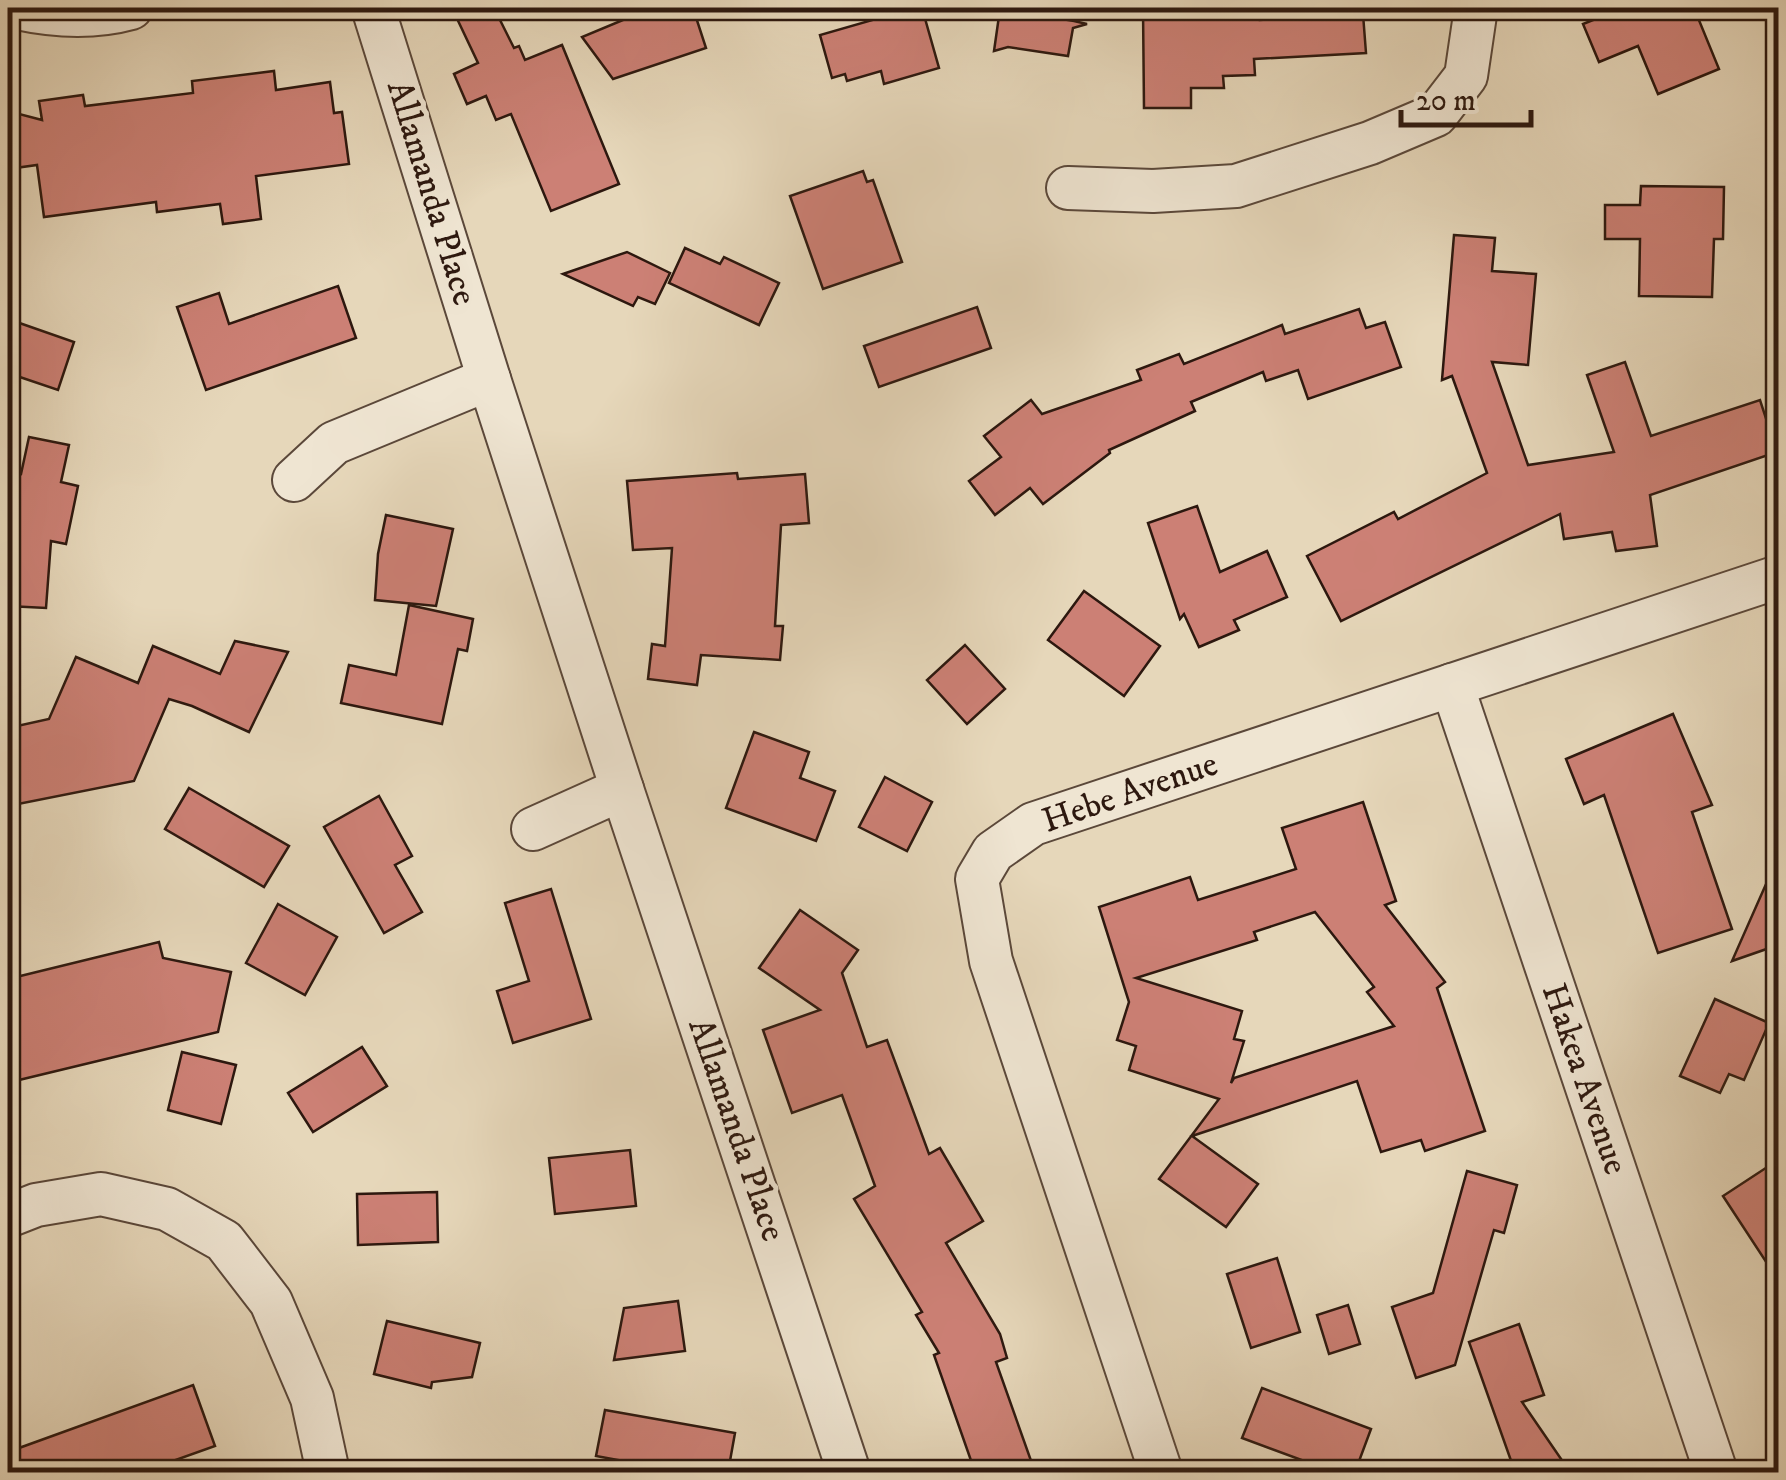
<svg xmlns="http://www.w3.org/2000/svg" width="1786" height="1480" viewBox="0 0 1786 1480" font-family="'IM FELL DW Pica',serif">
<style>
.building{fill:#cc8075;stroke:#2d180f;stroke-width:2.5;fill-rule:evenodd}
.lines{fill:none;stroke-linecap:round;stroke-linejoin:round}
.street-casing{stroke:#5b483a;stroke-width:46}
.street{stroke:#efe5d2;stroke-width:42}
.labels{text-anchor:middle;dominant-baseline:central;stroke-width:10;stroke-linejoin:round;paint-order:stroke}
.street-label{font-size:35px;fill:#2d180f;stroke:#efe5d2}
</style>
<rect width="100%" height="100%" fill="#e6d7ba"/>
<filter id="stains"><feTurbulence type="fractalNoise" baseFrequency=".002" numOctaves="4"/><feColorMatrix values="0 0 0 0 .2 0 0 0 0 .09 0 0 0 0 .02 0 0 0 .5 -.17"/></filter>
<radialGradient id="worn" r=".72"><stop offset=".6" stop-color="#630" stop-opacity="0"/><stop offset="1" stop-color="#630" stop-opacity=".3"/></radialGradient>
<g class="building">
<polygon points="452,8 494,8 514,48 519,46 525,60 562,45 619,184 551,211 511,114 496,120 486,96 467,104 454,74 478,63"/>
<polygon points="651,8 693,8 706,48 613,79 582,37 623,20 622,17"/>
<polygon points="880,8 922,8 939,68 884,84 881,71 847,81 845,74 832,78 820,35 883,17"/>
<polygon points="1143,8 1260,8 1260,20 1363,14 1366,53 1254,59 1255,75 1223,76 1224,88 1191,88 1191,108 1144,108"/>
<polygon points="1623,8 1694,8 1719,69 1658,94 1638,46 1599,62 1583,24"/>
<polygon points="1000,9 1074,21 1087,24 1073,28 1068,56 1008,47 994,51"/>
<polygon points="274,71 276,90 330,82 334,113 342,112 349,164 256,176 261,219 223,224 220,204 157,212 156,202 44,217 37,165 8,169 8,111 42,120 39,101 83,95 85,106 193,93 192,81"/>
<polygon points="863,171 867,182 873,180 902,262 823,289 790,196"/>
<polygon points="1641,186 1724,187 1723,239 1714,239 1712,297 1639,296 1640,239 1605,239 1605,205 1640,205"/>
<polygon points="1454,235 1495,238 1492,271 1536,274 1528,365 1492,362 1528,465 1614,452 1587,375 1625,362 1651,436 1760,400 1777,452 1650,495 1657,546 1616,551 1612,532 1564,539 1560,514 1341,621 1307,556 1394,512 1398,519 1487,473 1452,376 1442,380"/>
<polygon points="685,248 720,264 724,257 779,283 759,325 669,283"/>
<polygon points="627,252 670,273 655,304 638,297 633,306 563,274"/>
<polygon points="338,286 356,338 206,390 177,307 219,293 229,324"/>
<polygon points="977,307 991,348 879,387 864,346"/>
<polygon points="1359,309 1366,328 1385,322 1401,367 1308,399 1298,370 1266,381 1263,372 1191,402 1195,411 1109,450 1110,453 1043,504 1030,488 995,515 969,481 1001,457 984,436 1031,400 1042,414 1141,380 1137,370 1179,354 1184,364 1282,325 1285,334"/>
<polygon points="8,319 74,342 58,390 8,373"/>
<polygon points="29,437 69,445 61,482 78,486 66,544 51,541 46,608 8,606 8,471 21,474"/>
<polygon points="737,473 738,479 805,474 809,523 781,525 775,626 783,626 780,660 701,655 697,685 648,679 652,644 665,646 672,548 633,550 627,481"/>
<polygon points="1197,506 1220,572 1267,551 1287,597 1234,620 1239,630 1199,647 1184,614 1180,619 1148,523"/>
<polygon points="386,515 453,529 436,606 375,600 378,554"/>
<polygon points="1084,591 1160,646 1124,696 1048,640"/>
<polygon points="409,605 473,619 467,651 458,649 442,724 341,703 349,665 396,675"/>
<polygon points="235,641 288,652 249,732 192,706 169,699 134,781 8,806 8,728 49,719 76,657 138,683 153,646 220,674"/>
<polygon points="965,645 1005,689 967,724 927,680"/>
<polygon points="1673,714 1712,805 1692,812 1732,929 1658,953 1604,795 1584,804 1566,759"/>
<polygon points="754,732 809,752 800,778 835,791 816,841 726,808"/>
<polygon points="885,777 932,802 907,851 859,827"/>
<polygon points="189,788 289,846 264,887 165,829"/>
<polygon points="379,796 412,856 395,865 422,912 384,933 324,827"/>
<path d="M1363,802l33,99 -11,4 60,77 -8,6 48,143 -60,20 -4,-11 -40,12 -24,-71 -165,55 66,48 -32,43 -67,-48 60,-80 -90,-29 7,-24 -19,-6 12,-38 -30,-95 91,-30 8,23 98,-31 -14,-41zM1315,912l59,75 -7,5 27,34 -160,52 -3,5 13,-42 -10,-2 8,-28 -106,-33 121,-38 -3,-8z"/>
<polygon points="1778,857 1778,945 1732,961"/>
<polygon points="551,889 591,1019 513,1043 497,991 529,981 505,903"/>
<polygon points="278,904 337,937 305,995 246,963"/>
<polygon points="800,910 858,950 842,973 867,1047 887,1040 929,1154 940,1148 983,1221 946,1243 1000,1334 1007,1358 996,1362 1035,1472 975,1472 934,1355 939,1353 916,1315 922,1312 854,1199 875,1186 842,1095 792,1113 763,1030 820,1010 759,968"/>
<polygon points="159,942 163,958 231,972 218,1032 19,1080 8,1059 8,979"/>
<polygon points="1715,999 1769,1023 1744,1080 1729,1074 1720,1093 1680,1076"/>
<polygon points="362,1047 387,1086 313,1132 288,1093"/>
<polygon points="182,1052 236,1065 221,1124 168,1110"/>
<polygon points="630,1150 636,1206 555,1214 549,1158"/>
<polygon points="1778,1160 1778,1280 1723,1196"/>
<polygon points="1467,1171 1517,1185 1504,1233 1494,1230 1455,1365 1416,1378 1392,1307 1433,1293"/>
<polygon points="437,1192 438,1242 358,1245 357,1194"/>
<polygon points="1277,1258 1300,1332 1251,1348 1227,1274"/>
<polygon points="678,1301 685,1351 614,1360 624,1308"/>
<polygon points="1348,1305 1360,1344 1329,1354 1317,1315"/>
<polygon points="387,1321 480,1343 472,1377 432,1382 431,1388 374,1374"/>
<polygon points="1519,1324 1544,1395 1522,1402 1570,1472 1515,1472 1469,1342"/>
<polygon points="193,1385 215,1446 142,1472 8,1472 8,1452"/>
<polygon points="1262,1388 1371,1429 1355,1472 1334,1472 1242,1438"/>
<polygon points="605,1410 735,1433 728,1472 667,1472 667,1469 596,1456"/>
</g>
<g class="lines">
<g class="street-casing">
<g id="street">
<path d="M17,8c37,8 78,10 114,0"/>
<polyline points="373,8 489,379 622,789 849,1472"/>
<polyline points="1068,188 1153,191 1236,186 1370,143 1436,115 1466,76 1476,8"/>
<polyline points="294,480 334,443 489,379"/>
<polyline points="1452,685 1716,1472"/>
<polyline points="533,829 622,789"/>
<polyline points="8,1216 36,1205 101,1194 167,1209 224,1241 271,1302 312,1398 328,1472"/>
<polyline points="1161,1472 991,961 977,879 993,852 1033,824 1778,577"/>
</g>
</g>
<use href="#street" class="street"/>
</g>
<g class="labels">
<g class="street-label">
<text transform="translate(431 193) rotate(73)">Allamanda Place</text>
<text transform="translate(1130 793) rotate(-19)">Hebe Avenue</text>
<text transform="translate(1584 1079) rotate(71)">Hakea Avenue</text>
<text transform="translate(736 1130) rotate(71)">Allamanda Place</text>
</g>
</g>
<rect width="1786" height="1480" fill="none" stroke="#e6d7ba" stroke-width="40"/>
<rect x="10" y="10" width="1766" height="1460" fill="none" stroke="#2d180f" stroke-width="5"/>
<rect x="20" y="20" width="1746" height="1440" fill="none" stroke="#2d180f" stroke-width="2.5"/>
<path d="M1401 110v15h130v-15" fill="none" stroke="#2d180f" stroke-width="5"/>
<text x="1416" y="110" font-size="30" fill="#2d180f" stroke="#efe5d2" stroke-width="8" paint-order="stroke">20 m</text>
<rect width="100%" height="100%" filter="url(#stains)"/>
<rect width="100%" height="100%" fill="url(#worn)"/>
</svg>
